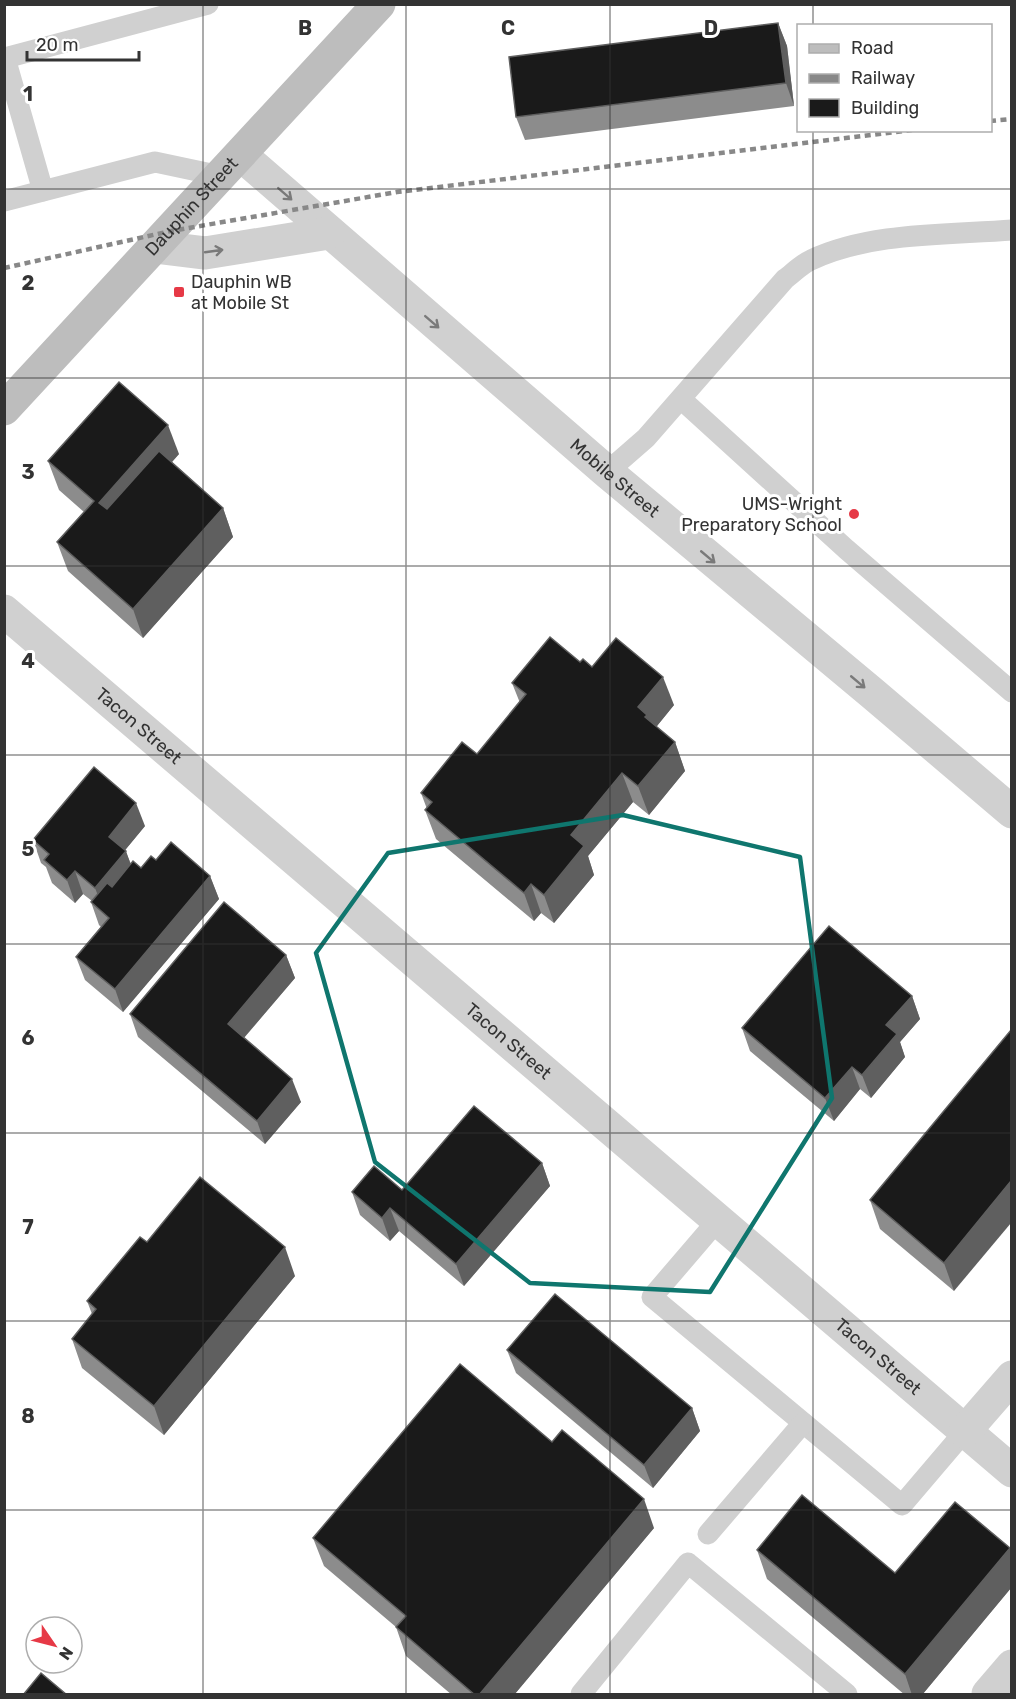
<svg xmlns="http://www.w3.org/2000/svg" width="1016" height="1699" viewBox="0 0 1016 1699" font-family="Rubik,sans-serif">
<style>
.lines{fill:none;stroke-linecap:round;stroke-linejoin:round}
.service{stroke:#d0d0d0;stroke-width:21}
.minor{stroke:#d0d0d0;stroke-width:33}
.tertiary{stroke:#d0d0d0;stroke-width:33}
.secondary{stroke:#bdbdbd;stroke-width:33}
.rail{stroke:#888;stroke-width:4.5;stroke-dasharray:6 4.5;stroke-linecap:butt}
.wall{fill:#8c8c8c}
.shaded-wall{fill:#5f5f5f}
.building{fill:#1a1a1a;stroke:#5f5f5f;stroke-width:1.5}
.oneway{stroke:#7a7a7a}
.marked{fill:none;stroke:#0f766e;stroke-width:4.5;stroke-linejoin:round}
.grid{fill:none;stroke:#333;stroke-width:1.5;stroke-opacity:0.55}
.poi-dot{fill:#e63946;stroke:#fff;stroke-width:2}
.labels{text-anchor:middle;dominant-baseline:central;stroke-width:6;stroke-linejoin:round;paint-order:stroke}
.street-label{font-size:18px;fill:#333;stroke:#fff}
.poi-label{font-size:18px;fill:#333;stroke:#fff;text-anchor:start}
.grid-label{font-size:20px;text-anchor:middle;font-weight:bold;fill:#333;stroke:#fff;stroke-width:6;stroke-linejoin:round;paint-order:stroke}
</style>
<rect width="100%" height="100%" fill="#fff"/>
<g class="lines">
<g class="service">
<polyline points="43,191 5,58 208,4"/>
<polyline points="4,201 155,162 221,176"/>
<polyline points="681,399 846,549 1012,692"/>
<path d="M607,472l39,-34 139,-159c8,-6 17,-15 26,-19 59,-28 136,-25 201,-30"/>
<polyline points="718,1220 652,1297 902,1505 965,1431"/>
<polyline points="708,1534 803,1423"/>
<polyline points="581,1694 688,1563 847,1694"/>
</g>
<g class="minor">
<path id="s1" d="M4,611l1008,860"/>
<polyline points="965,1431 1012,1377"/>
<polyline points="988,1694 1012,1666"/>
</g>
<g class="tertiary">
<path id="s2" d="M241,155l366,317 265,221 140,119"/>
<polyline points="156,247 205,253 329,233"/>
</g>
<path class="secondary" id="s3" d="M4,409l375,-405"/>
<g class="rail">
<polyline points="990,121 1012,119"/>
<polyline points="4,268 171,231 397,192 912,130"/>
</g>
</g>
<g class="wall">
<polygon points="778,23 787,46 794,106 525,140 516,117"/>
<polygon points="179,454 172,462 223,508 233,537 143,638 68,571 57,542 84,512 59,490 48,461"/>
<polygon points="580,662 674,705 656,727 675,742 685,771 649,815 633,802 588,856 594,875 554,923 541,913 534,921 436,839 425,810 427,809 421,793 477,754 520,703 512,683"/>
<polygon points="145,826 125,850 131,864 141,868 156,860 210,876 219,899 123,1012 85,980 76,957 101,927 99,925 91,902 92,901 83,894 75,903 52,883 46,867 41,863 33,840"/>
<polygon points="286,955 295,978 244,1038 301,1102 265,1144 138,1037 130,1014"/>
<polygon points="912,996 920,1019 900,1042 905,1057 871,1098 860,1089 834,1121 750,1051 742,1028"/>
<polygon points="1011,1030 954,1291 880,1229 870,1200"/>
<polygon points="542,1163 550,1186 464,1286 399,1231 390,1241 360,1215 352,1192 402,1190"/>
<polygon points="147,1242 295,1276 164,1435 82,1368 72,1339 92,1314 87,1301"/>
<polygon points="507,1350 692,1408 700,1431 653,1488 516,1373"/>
<polygon points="654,1528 514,1695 452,1695 406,1656 396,1627 324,1566 313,1538"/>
<polygon points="757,1550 895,1573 1011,1588 922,1695 905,1695 767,1579"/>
</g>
<g class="shaded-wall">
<polygon points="778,23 787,46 794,106 786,83"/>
<polygon points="168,425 179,454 110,531 99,503"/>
<polygon points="223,508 233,537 143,638 133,609"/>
<polygon points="663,677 674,705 653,731 638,707"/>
<polygon points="675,742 685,771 649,815 638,786"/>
<polygon points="622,773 633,802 588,856 594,875 554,923 544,895 571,835"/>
<polygon points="136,803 145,826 117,860 109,837"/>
<polygon points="126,851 134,874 104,911 95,888"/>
<polygon points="75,871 83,894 75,903 67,880"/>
<polygon points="210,876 219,899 123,1012 115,989"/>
<polygon points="531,884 541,913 534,921 524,893"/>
<polygon points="286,955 295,978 236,1047 228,1024"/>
<polygon points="912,996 920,1019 900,1042 905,1057 871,1098 862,1075 886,1025"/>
<polygon points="852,1067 860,1089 834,1121 825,1098"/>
<polygon points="292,1079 301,1102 265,1144 257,1121"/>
<polygon points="542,1163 550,1186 464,1286 456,1264"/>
<polygon points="1011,1181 1011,1223 954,1291 944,1263"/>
<polygon points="390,1208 399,1231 390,1241 382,1218"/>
<polygon points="285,1247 295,1276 164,1435 154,1406"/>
<polygon points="692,1408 700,1431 653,1488 644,1465"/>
<polygon points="644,1499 654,1528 514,1695 479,1695"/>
<polygon points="1010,1548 1011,1552 1011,1588 922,1695 912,1695 905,1674"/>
</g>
<g class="building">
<polygon points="778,23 786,83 516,117 509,57"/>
<polygon points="119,382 168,425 99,503 107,509 159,451 223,508 133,609 57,542 94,501 48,461"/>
<polygon points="550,637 580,662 583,659 592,667 616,638 663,677 638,707 647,715 645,717 675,742 638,786 622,773 571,835 584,846 544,895 531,884 524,893 425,810 432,802 421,793 462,742 477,754 526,694 512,683"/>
<polygon points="94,767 136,803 109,837 126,851 95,888 75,871 67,880 44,860 49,854 33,840"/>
<polygon points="171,842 210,876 115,989 76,957 109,918 91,902 107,883 112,887 133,861 141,868 151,856 156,860"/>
<polygon points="224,902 286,955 228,1024 292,1079 257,1121 130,1014"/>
<polygon points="829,926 912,996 886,1025 897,1034 862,1075 852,1067 825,1098 742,1028"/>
<polygon points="1011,1030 1011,1181 944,1263 870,1200"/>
<polygon points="474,1106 542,1163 456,1264 390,1208 382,1218 352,1192 374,1166 402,1190"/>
<polygon points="200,1177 285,1247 154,1406 72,1339 96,1309 87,1301 140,1237 147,1242"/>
<polygon points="555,1294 692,1408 644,1465 507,1350"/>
<polygon points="460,1364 552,1442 562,1430 644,1499 479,1695 475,1695 396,1627 406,1616 313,1538"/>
<polygon points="802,1495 895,1573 955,1502 1010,1548 905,1674 757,1550"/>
<polygon points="41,1673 67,1695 23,1695"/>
</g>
<defs><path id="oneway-shaft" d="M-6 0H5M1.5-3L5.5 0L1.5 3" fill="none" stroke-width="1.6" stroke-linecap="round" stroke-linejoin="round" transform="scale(1.5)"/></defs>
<g class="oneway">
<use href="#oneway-shaft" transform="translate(285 194) rotate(41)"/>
<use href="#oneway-shaft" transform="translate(214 251) rotate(-8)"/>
<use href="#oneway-shaft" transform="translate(432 322) rotate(41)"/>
<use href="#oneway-shaft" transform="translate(708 557) rotate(40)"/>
<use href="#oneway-shaft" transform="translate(858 682) rotate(40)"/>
</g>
<path class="marked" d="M623,815l177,42 32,241 -122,194 -180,-9 -155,-121 -59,-209 72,-100z"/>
<path class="grid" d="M203,4v1690M406,4v1690M610,4v1690M813,4v22M813,130v1564M4,189h1008M4,378h1008M4,566h1008M4,755h1008M4,944h1008M4,1133h1008M4,1321h1008M4,1510h1008"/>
<g class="poi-dot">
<rect x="173" y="286" width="12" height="12" rx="3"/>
<circle cx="854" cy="514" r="6"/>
</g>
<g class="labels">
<g class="street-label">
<text stroke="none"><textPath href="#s3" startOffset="276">Dauphin Street</textPath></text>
<text stroke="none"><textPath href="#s2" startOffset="494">Mobile Street</textPath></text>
<text stroke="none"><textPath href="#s1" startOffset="177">Tacon Street</textPath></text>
<text stroke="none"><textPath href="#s1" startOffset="663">Tacon Street</textPath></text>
<text stroke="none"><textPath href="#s1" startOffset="1149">Tacon Street</textPath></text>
</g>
<g class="poi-label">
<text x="191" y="282">Dauphin WB<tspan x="191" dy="21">at Mobile St</tspan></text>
<text x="842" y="504" text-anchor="end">UMS-Wright<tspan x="842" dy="21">Preparatory School</tspan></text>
</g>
</g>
<g class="grid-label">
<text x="305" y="35">B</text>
<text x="508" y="35">C</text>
<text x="711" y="35">D</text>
<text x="28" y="101">1</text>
<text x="28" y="290">2</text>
<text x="28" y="479">3</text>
<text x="28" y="668">4</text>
<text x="28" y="856">5</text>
<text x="28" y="1045">6</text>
<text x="28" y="1234">7</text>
<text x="28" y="1423">8</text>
</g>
<rect width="1016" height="1699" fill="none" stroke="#333333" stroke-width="12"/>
<rect x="797" y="24" width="195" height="108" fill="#ffffff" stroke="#adadad" stroke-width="1.5"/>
<rect x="809" y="44" width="30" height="9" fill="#bdbdbd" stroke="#adadad" stroke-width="1.5"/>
<text x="851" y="54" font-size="18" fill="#333333">Road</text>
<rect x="809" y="74" width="30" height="9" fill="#888888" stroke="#adadad" stroke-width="1.5"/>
<text x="851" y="84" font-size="18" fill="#333333">Railway</text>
<rect x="809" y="99" width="30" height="18" fill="#1a1a1a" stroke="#adadad" stroke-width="1.5"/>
<text x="851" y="114" font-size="18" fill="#333333">Building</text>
<g transform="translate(54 1645) rotate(125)"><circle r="28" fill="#ffffff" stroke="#adadad" stroke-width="1.5"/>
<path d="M0-4.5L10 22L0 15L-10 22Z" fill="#e63946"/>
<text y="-9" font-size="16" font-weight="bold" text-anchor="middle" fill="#333333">N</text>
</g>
<path d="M27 51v9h112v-9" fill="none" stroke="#333333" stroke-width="3"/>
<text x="36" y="51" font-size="18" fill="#333333" stroke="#ffffff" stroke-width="4.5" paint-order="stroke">20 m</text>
</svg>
